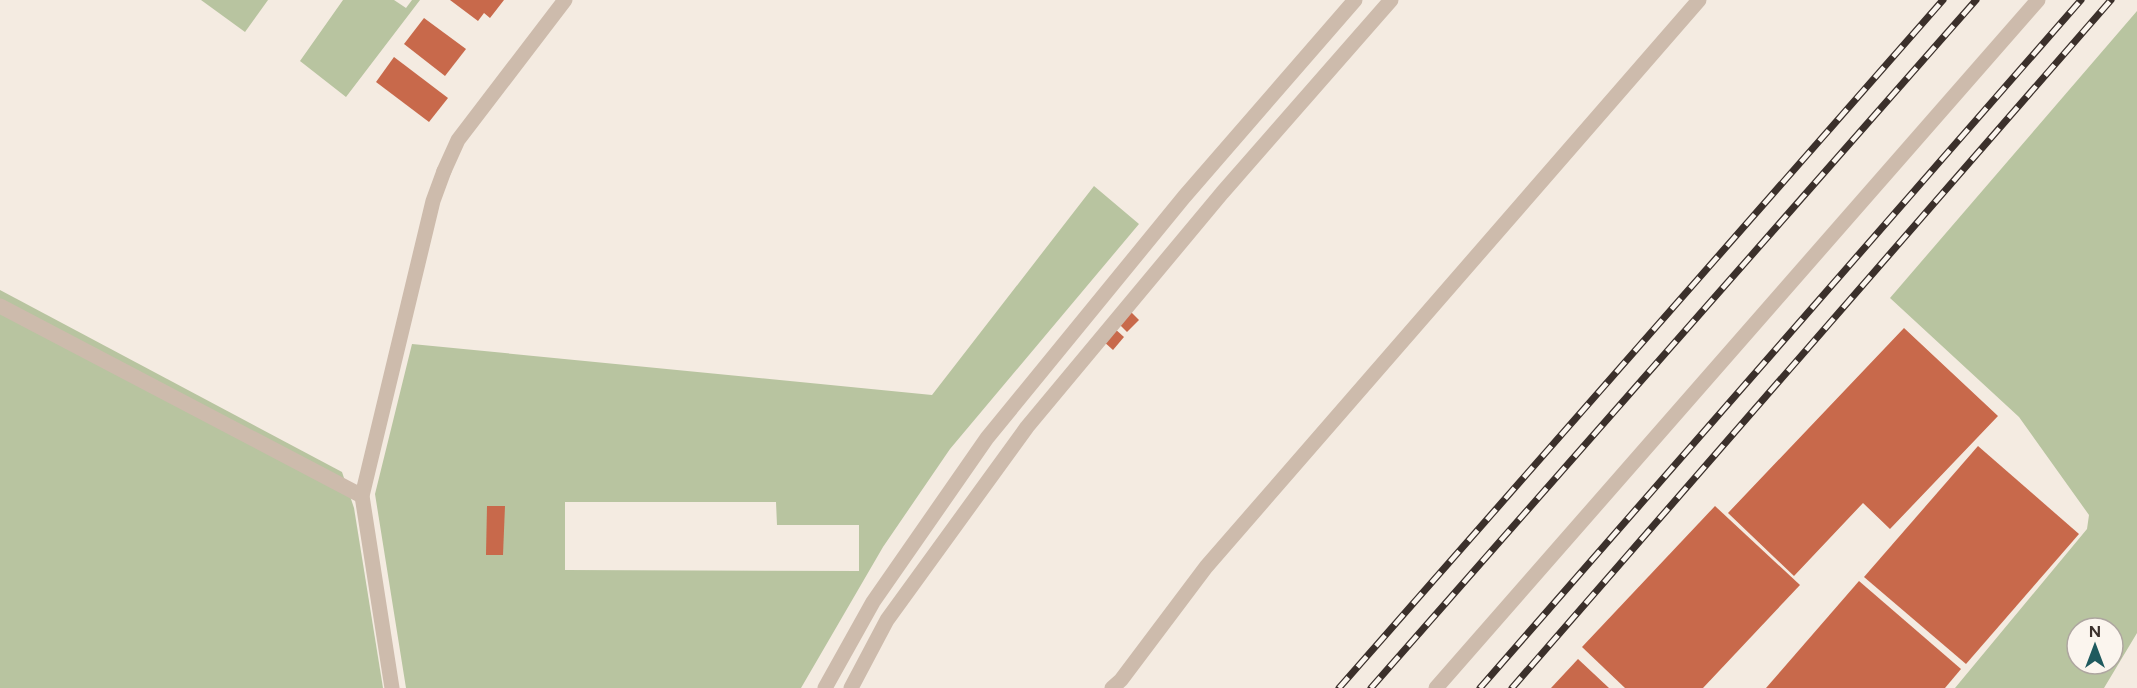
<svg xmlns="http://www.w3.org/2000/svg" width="2137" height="688" viewBox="0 0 2137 688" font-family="Figtree,sans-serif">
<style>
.green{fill:#b8c4a0;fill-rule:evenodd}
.building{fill:#c8694b}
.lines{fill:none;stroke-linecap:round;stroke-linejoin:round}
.lane{stroke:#cdbbac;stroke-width:15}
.street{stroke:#cdbbac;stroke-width:15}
.rail-casing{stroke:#3b302b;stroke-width:7}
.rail{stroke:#fbf5ee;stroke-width:4.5;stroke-dasharray:14;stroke-linecap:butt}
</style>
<rect width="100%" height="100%" fill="#f4ebe1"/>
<g class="green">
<polygon points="201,0 268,0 245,32"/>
<polygon points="343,0 394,0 406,8 412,0 420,0 346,97 300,61"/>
<path d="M2137,11v622l-33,55h-149l132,-159 2,-14 -70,-98 -129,-119zM2077,628h36v36h-36z"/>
<path d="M1094,186l45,38 -189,225 -67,98 -82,141h-395l-31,-194 37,-150 520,51zM565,502h211l1,23h82v46l-294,-1z"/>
<polygon points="0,290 342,472 354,508 383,688 0,688"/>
</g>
<g class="building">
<polygon points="450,0 504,0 490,18 484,13 478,21"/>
<polygon points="424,18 466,49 445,76 404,44"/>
<polygon points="394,57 448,98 429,122 376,82"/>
<polygon points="1130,311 1139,320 1127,332 1118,323"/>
<polygon points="1114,328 1124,337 1113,350 1102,340"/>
<polygon points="1904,328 1998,416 1890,529 1863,503 1794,576 1728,513"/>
<polygon points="1978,446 2079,534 1966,664 1864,577"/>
<polygon points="487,506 505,506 503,555 486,555"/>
<polygon points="1715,506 1800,585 1703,688 1625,688 1582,647"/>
<polygon points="1859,581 1961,669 1945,688 1766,688"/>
<polygon points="1578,659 1609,688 1551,688"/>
</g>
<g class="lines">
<g class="lane">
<polyline points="0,306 362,496"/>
<polyline points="392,688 362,496 433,201 444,171"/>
<polyline points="851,688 887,620 1027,427 1222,193 1391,0"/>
<polyline points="1112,688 1121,680 1206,567 1699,0"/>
<polyline points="1436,688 2038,0"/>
</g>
<g class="street">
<polyline points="444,171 458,140 565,0"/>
<polyline points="825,688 873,602 987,438 1184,197 1355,0"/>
</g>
<g class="rail-casing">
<g id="rail">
<polyline points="1339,688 1943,0"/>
<polyline points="1371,688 1976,0"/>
<polyline points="1480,688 2081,0"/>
<polyline points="1512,688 2111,0"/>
</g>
</g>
<use href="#rail" class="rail"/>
</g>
<g transform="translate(2095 646)"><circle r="28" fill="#fbf5ee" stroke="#aea6a0" stroke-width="1.5"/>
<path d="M0-4.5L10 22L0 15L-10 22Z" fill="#1f5a5e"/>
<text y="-9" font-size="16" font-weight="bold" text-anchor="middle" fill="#3b302b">N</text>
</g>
</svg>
